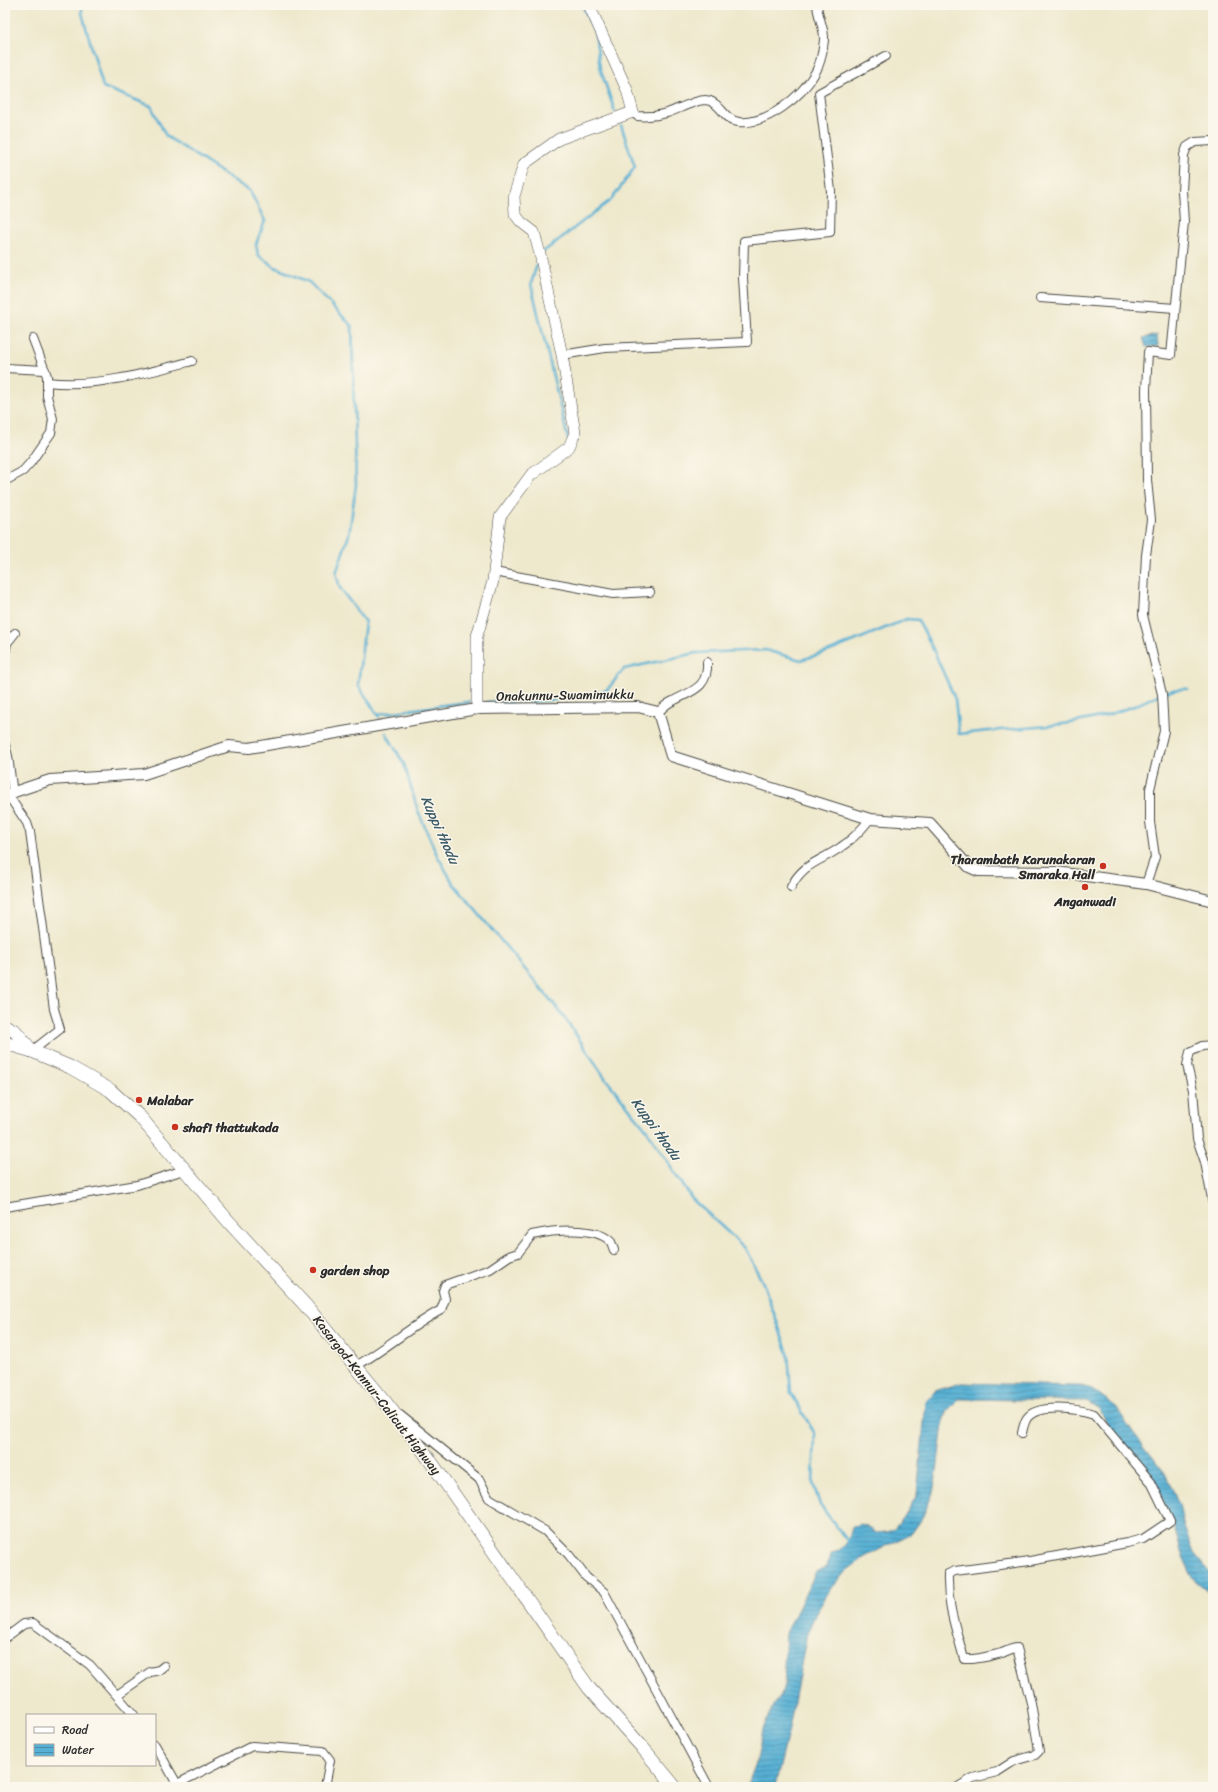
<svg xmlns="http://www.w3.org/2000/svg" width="1218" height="1792" viewBox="0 0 1218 1792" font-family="Sriracha,sans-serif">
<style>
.water{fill:url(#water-rules);stroke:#416e80}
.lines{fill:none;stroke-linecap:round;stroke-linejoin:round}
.stream{stroke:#57b0d4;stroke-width:2.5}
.minor-casing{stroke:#484743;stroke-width:10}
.tertiary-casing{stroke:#484743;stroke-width:12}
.secondary-casing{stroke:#484743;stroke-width:12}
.trunk-casing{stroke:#484743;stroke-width:14}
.minor{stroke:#fff;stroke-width:8}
.tertiary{stroke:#fff;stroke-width:10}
.secondary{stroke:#fff;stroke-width:11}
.trunk{stroke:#fff;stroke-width:13}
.poi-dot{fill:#c8321e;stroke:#fbf7ec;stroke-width:1.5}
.labels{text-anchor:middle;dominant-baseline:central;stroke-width:3;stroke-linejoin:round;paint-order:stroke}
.street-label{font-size:13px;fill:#2b2b2b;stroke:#fbf7ec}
.poi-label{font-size:13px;font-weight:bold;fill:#2b2b2b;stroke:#fbf7ec;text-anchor:start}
.water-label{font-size:14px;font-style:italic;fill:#3a5a66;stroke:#fbf7ec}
</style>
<defs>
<pattern id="water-rules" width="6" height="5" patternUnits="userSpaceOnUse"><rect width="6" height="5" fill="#57b0d4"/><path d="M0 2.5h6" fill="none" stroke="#488fac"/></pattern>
</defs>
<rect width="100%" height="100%" fill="#fbf7ec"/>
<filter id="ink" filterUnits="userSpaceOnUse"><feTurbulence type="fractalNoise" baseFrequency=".025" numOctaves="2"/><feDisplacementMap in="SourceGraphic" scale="8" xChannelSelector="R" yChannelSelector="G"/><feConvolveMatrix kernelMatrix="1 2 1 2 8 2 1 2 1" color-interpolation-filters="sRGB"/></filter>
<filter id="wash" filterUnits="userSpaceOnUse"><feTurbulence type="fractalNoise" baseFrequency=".012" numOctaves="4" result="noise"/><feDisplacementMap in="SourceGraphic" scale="16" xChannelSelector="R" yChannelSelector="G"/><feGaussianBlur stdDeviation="0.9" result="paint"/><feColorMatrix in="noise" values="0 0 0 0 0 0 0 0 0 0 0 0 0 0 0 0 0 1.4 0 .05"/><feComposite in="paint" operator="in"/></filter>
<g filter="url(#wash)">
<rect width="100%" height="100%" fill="#eee8cc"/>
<g class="water">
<polygon points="1157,335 1158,346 1146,347 1143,338"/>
<path d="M961,1383l120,3 11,3 23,17 18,26 32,41 14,31 5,23 10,26 19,23v20l-16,-13 -6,-9 -10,-22 -8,-29 -19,-42 -43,-52 -12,-20 -12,-8 -128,-2 -11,11 -5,14 -6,47 -4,22 -12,27 -9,13 -47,24 -19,14 -15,17 -15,25 -9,20 -18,96 -14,58h-28l10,-27 6,-31 11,-25 9,-12 2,-8 -1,-19 2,-32 30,-61 11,-5 3,-13c15,-5 19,-12 22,-27l7,-3 8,2 9,7 11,-1 7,-3 10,-12 13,-22 9,-93 9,-11z"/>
</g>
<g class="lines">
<g class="stream">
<polyline points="82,5 82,13 103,87 151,106 166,136 250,191 265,221 256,244 258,255 275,267 309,282 352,326 356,485 349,535 336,573 340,588 365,622 358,685 379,717"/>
<polyline points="582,5 595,33 600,68 615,112"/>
<polyline points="543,252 612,199 635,167 621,125"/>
<polyline points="538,261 531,284 568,439"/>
<path d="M487,702l55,-1 40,-4 25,-7 17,-21 72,-16 69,-3 36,10 29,-9 77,-32 11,1 14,27 23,52 4,35c46,-6 94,-5 140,-17 11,-2 23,-7 35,-11 17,-7 35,-19 54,-17"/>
<path d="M377,714c31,-3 61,-9 92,-12"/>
<polyline points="386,733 404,764 418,811 437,855 453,883 563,1015 605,1078 647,1130 692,1199 745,1248 763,1283 788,1353 791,1393 815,1434 813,1483 820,1505 849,1543"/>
</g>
</g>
</g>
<g filter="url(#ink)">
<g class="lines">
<g class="minor-casing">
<g id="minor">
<path d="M633,112l4,4c10,1 20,0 30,-3 10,-3 28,-13 38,-13 16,1 18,20 34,22 28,3 63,-26 76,-49 5,-8 8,-23 9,-33 1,-11 -6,-22 -7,-35"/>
<polyline points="1040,298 1175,308"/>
<polyline points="562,355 605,348 747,342 743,278 744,241 830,232 831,191 819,93 886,56"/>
<polyline points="5,368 45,370"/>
<path d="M47,382c47,6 100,-9 145,-21"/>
<polyline points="5,481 23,471 31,462 51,433 53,419 47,396 47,376 33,339"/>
<polyline points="494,572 613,594 650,592"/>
<polyline points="5,653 7,643 15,633"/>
<path d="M658,712c5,-4 9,-9 15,-11 18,-10 36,-13 34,-39"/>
<polyline points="5,745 8,756 13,794"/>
<polyline points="8,795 27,823 30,832 54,1009 60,1029 32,1051"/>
<polyline points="1146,884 1155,857 1150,822 1150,789 1164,731 1162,694 1143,615 1146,555 1151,520 1147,480 1146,390 1148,352 1171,355 1184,222 1182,191 1184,155 1187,147 1195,142 1213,141"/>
<path d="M791,887c12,-24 29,-25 50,-40 11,-7 21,-18 29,-28"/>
<polyline points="1213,1045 1202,1046 1190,1052 1187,1065 1193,1090 1197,1139 1205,1162 1213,1204"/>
<polyline points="5,1207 137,1185 184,1170"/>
<path d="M356,1366c30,-17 55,-40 85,-56l4,-11 -2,-8 2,-6 45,-16 19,-13 9,-3 14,-18c19,-4 64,-10 79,7 1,2 2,6 3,8"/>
<polyline points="400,1415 479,1479 489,1498 545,1531 569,1555 586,1577 604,1592 709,1787"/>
<polyline points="5,1638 24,1624 33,1623 90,1665 134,1715"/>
<polyline points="117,1695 150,1672 159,1670 164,1666"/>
<polyline points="155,1745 177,1784 252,1746 323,1751 330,1760 325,1787"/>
<path d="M958,1787l15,-9 24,-6 17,-11 21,-6 4,-4 -8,-48 -14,-55c-5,0 -10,3 -15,5 -13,3 -25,7 -38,6 -8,-31 -17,-52 -16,-85l7,-3 75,-10 97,-18 16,-4 27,-18 -19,-39 -57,-68c-15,-5 -56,-11 -67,4 -2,3 -4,10 -5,15"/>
</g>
</g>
<g class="tertiary-casing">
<polyline id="tertiary" points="5,795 50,780 144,774 229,746 249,748 477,709 638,707 658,712 671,756 870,819 930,823 969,867 978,871 1056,872 1146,884 1213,901"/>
</g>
<g class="secondary-casing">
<polyline id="secondary" points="477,709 477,636 493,581 500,517 531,475 569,447 575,433 562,355 540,254 534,232 521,222 515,214 514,196 524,164 559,139 633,112 627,90 589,5"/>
</g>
<g class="trunk-casing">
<g id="trunk">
<polyline points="5,1026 15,1031 32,1051"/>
<polyline points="5,1043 32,1051 70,1067 110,1090 140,1117 229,1222 306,1306 386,1403 422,1449 589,1688 642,1747 675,1787"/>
</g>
</g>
<use href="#minor" class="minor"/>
<use href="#tertiary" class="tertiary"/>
<use href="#secondary" class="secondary"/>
<use href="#trunk" class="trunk"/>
</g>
</g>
<g class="poi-dot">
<circle cx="1103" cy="866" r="4"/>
<circle cx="1085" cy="887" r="4"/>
<circle cx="139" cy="1100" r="4"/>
<circle cx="175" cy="1127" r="4"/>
<circle cx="313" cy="1270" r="4"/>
</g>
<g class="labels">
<g class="street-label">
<text transform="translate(565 695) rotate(-1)">Onakunnu-Swamimukku</text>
<text transform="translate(377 1395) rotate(52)">Kasargod-Kannur-Calicut Highway</text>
</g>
<g class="poi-label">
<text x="1095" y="859" text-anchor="end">Tharambath Karunakaran<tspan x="1095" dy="15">Smaraka Hall</tspan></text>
<text x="1085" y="901" text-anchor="middle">Anganwadi</text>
<text x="147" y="1100">Malabar</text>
<text x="183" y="1127">shafi thattukada</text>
<text x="321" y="1270">garden shop</text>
</g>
<g class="water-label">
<text transform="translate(440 830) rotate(66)">Kuppi thodu</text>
<text transform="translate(656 1129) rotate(54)">Kuppi thodu</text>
</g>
</g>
<rect width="1218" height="1792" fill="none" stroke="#fbf7ec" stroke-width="20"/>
<rect x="26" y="1714" width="130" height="52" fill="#fbf7ec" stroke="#a8a59f"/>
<rect x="34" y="1727" width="20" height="6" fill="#ffffff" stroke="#a8a59f"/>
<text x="62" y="1734" font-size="12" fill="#2b2b2b">Road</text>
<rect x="34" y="1744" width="20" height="12" fill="url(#water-rules)" stroke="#a8a59f"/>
<text x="62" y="1754" font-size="12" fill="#2b2b2b">Water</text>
</svg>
